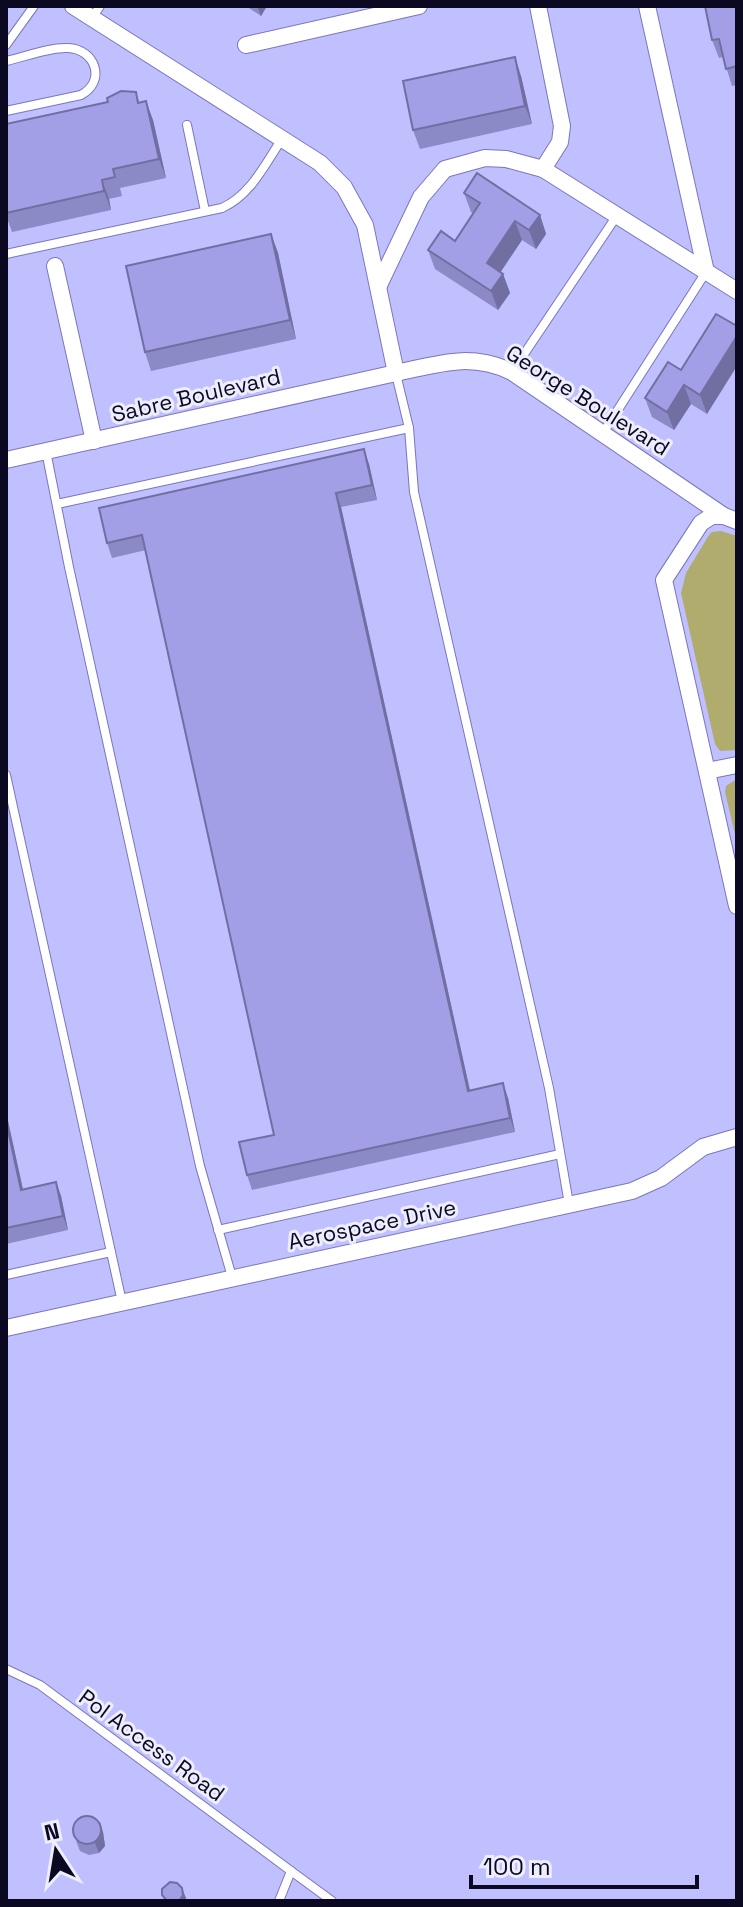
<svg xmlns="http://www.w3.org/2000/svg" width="743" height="1907" viewBox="0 0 743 1907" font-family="'Space Grotesk',sans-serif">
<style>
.built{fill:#c0bfff}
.green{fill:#b0ac6d}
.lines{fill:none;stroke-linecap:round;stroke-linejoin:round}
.service-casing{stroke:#7a77ba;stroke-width:10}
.minor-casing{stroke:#7a77ba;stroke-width:18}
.service{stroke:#fff;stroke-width:8}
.minor{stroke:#fff;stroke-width:16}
.wall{fill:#8b89c6}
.shaded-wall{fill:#716fa1}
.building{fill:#a29fe6;stroke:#716fa1;stroke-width:2}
.labels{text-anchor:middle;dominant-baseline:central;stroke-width:6;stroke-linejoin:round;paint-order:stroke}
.street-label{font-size:22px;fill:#0b0821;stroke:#ededfc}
</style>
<rect width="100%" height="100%" fill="#c9c9f5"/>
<rect class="built" x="6" y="6" width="731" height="1895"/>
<g class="green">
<polygon points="721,531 737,536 737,750 720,751 715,744 681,593 686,573 709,535 712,532"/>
<polygon points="737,779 737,843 725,792 726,786"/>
</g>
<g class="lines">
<g class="service-casing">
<g id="service">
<polyline points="92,18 100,6"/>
<polyline points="6,45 34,6"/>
<path d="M6,61c19,-4 43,-14 62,-13 27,1 39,33 13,47l-75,16"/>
<polyline points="187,125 205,211"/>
<path d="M6,254l216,-46c29,-13 43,-44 60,-69"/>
<polyline points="512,372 616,217"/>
<polyline points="396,374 409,428 414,492 549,1088 569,1204"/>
<polyline points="603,433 706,272"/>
<polyline points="46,451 69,567 200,1166 232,1277"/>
<polyline points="57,504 409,428"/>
<polyline points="6,775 122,1302"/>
<polyline points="218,1230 560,1154"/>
<polyline points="6,1275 111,1252"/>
<polyline points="6,1669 40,1685 291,1871"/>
<polyline points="279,1901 291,1871 332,1901"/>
</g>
</g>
<g class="minor-casing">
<g id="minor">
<path d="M73,6l247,157 24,24 21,38 31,148c43,-9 74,-21 116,-1l212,144 13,5"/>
<polyline points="538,6 562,126 560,142 543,169"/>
<polyline points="647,6 706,272"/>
<polyline points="246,45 419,6"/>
<polyline points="55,266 94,441"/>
<polyline points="379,285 421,197 445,169 485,158 506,159 543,169 737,291"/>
<polyline points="6,460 396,373"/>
<polyline points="724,516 712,516 701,523 664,580 737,906"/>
<polyline points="707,771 737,765"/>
<polyline points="6,1328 632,1191 661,1178 703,1147 737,1137"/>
</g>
</g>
<use href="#service" class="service"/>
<use href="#minor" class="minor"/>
</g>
<g class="wall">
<polygon points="246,6 267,6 261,16"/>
<polygon points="737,6 737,85 732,86 723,57 719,58 712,40"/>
<polygon points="521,76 532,124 420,149 413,130"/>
<polygon points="136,92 139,102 153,120 166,178 120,188 122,196 109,199 111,210 12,232 6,215 6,124 108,102"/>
<polygon points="464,193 540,215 546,234 536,249 522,240 500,272 503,274 510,293 498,310 435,269 428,250 455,241 473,213 471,212"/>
<polygon points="271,234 278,253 296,339 151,371 145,352"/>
<polygon points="737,326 707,414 691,404 674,430 652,417 645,398"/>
<polygon points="369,464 377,500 341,507 470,1090 508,1098 515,1132 252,1190 247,1175 274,1135 146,550 112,558 107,543"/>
<polygon points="6,1112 23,1189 56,1182 61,1196 68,1230 6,1244"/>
<polygon points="103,1832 105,1846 99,1853 89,1855 80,1851 76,1841"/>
</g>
<g class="shaded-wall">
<polygon points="257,6 267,6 261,16"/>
<polygon points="515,57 521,76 532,124 525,106"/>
<polygon points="146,101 153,120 166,178 159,159"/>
<polygon points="102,180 109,199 111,210 104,191"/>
<polygon points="540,215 546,234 536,249 529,230"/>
<polygon points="515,221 522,240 494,282 487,263"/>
<polygon points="271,234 278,253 296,339 290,320"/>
<polygon points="503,274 510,293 498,310 491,291"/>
<polygon points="737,336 737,366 707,414 700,395"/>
<polygon points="684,385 691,404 674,430 667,412"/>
<polygon points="364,449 369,464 377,500 372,485"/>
<polygon points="336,493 341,507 473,1105 468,1091"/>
<polygon points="503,1083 508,1098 515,1132 510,1118"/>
<polygon points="6,1112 26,1204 21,1190 6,1121"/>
<polygon points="56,1182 61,1196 68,1230 63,1216"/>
<polygon points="100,1822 103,1832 105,1846 99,1853 95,1843"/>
<polygon points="182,1888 186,1898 186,1901 179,1901"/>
</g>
<g class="building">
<polygon points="705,6 737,6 737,66 726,69 719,39 712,40"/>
<polygon points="515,57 525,106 413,130 403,81"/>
<polygon points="121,91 136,92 138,103 146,101 159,159 113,169 115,177 102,180 104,191 6,213 6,124 108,102 107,98"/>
<polygon points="477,173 540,215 529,230 515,221 487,263 503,274 491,291 428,250 441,231 455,241 480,203 464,193"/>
<polygon points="271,234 290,320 145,352 126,266"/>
<polygon points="716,314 737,326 737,336 700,395 684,385 667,412 645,398 668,362 681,370"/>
<polygon points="364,449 372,485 336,493 468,1091 503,1083 510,1118 247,1175 239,1142 274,1135 142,535 107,543 99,508"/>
<polygon points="6,1121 21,1190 56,1182 63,1216 6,1228"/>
<circle cx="87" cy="1830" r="14"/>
<polygon points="170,1882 177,1883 182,1888 183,1895 179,1901 167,1901 162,1895 162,1889"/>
</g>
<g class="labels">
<g class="street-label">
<text transform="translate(196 395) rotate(-13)">Sabre Boulevard</text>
<text transform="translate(588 400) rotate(32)">George Boulevard</text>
<text transform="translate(372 1224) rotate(-12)">Aerospace Drive</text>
<text transform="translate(152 1745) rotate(36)">Pol Access Road</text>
</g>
</g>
<rect width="743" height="1907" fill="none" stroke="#0b0821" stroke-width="16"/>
<g transform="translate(56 1851) rotate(348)" stroke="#ededfc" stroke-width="6" paint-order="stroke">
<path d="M0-6L14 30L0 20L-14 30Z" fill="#0b0821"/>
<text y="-12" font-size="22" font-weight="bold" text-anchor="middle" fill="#0b0821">N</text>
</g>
<path d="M471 1875v12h226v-12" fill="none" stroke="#0b0821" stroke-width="4"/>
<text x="483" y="1875" font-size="24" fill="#0b0821" stroke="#ededfc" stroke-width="6" paint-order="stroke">100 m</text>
</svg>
